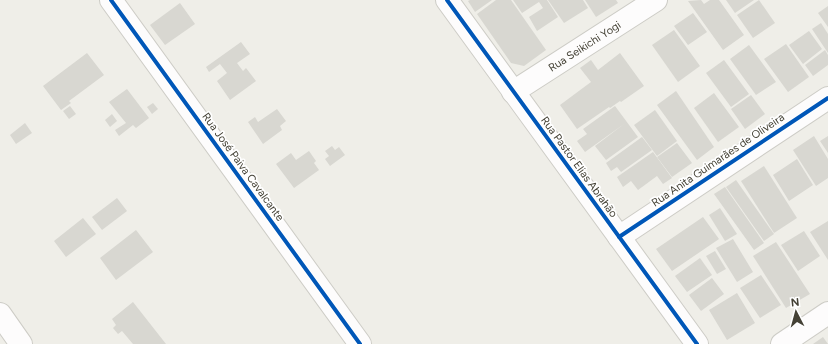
<svg xmlns="http://www.w3.org/2000/svg" width="828" height="344" viewBox="0 0 828 344" font-family="Figtree,sans-serif">
<style>
.building{fill:#d8d7d1}
.lines{fill:none;stroke-linecap:round;stroke-linejoin:round}
.minor-casing{stroke:#cdccc6;stroke-width:24}
.minor{stroke:#fdfcfc;stroke-width:22}
.cycleway-casing{stroke:#fff;stroke-width:6}
.cycleway{stroke:#0057b8;stroke-width:4}
.labels{text-anchor:middle;dominant-baseline:central;stroke-width:3.5;stroke-linejoin:round;paint-order:stroke}
.street-label{font-size:11px;fill:#444135;stroke:#fff}
</style>
<rect width="100%" height="100%" fill="#efeee8"/>
<g class="building">
<polygon points="470,0 492,0 475,12 468,1"/>
<polygon points="496,0 511,0 546,50 524,66 511,63 477,14"/>
<polygon points="513,0 547,0 558,17 537,31 529,17 543,8 539,2 522,13"/>
<polygon points="548,0 583,0 588,8 564,23"/>
<polygon points="585,0 616,0 618,3 596,17"/>
<polygon points="701,0 704,4 710,0 719,0 744,35 723,50 688,1"/>
<polygon points="726,0 754,0 735,13"/>
<polygon points="759,0 775,23 753,38 737,15"/>
<polygon points="180,3 195,24 165,45 150,25"/>
<polygon points="828,6 828,27 818,13"/>
<polygon points="693,13 707,32 688,45 674,26"/>
<polygon points="821,23 828,34 828,53 812,29"/>
<polygon points="674,30 700,66 678,82 652,45"/>
<polygon points="809,31 822,49 803,64 789,45"/>
<polygon points="241,42 250,54 237,63 243,71 246,68 256,81 230,100 217,81 227,73 220,64 209,72 206,67"/>
<polygon points="786,44 809,77 788,92 764,59"/>
<polygon points="749,45 776,82 756,95 730,59"/>
<polygon points="825,50 828,55 828,65 813,76 805,65"/>
<polygon points="87,53 104,75 69,101 71,103 61,110 43,86"/>
<polygon points="620,53 644,86 621,102 620,101 610,108 609,107 577,129 560,105 591,82 580,68 591,60 598,70"/>
<polygon points="724,60 749,94 731,107 706,73"/>
<polygon points="127,89 149,118 136,128 133,125 119,136 115,130 126,123 109,102"/>
<polygon points="676,91 714,147 697,160 657,105"/>
<polygon points="714,93 739,127 718,142 694,108"/>
<polygon points="751,95 765,114 745,129 731,109"/>
<polygon points="153,103 158,109 152,114 147,107"/>
<polygon points="70,106 76,114 69,119 63,111"/>
<polygon points="615,106 638,137 606,160 595,146 624,124 585,152 577,141 587,134 583,129"/>
<polygon points="277,109 286,121 280,126 282,130 263,144 248,122 255,117 258,122"/>
<polygon points="655,110 677,141 657,156 634,125"/>
<polygon points="112,114 117,121 110,127 105,120"/>
<polygon points="25,123 32,133 16,144 10,135"/>
<polygon points="814,136 828,159 828,178 816,186 793,150"/>
<polygon points="828,136 828,153 820,141"/>
<polygon points="642,137 652,150 621,172 617,167 611,171 606,163"/>
<polygon points="677,143 692,163 672,177 657,157"/>
<polygon points="332,146 335,150 339,147 345,155 330,166 325,159 329,156 325,151"/>
<polygon points="309,151 316,161 314,163 319,170 294,188 276,164 291,153 296,160"/>
<polygon points="653,152 672,178 663,184 657,176 638,190 631,181 623,187 617,177"/>
<polygon points="797,159 813,185 789,201 773,175"/>
<polygon points="764,166 797,218 774,233 741,181"/>
<polygon points="736,180 774,234 764,241 726,187"/>
<polygon points="725,187 764,243 754,250 714,194"/>
<polygon points="117,198 127,211 102,230 92,217"/>
<polygon points="720,208 737,234 725,241 709,215"/>
<polygon points="703,217 719,239 672,271 656,249"/>
<polygon points="83,218 96,234 66,257 54,241"/>
<polygon points="828,221 828,260 810,232"/>
<polygon points="136,230 153,252 116,280 100,258"/>
<polygon points="804,231 820,256 798,271 781,245"/>
<polygon points="733,239 753,272 737,282 716,248"/>
<polygon points="776,242 810,294 786,308 753,256"/>
<polygon points="715,251 726,269 717,274 706,256"/>
<polygon points="700,258 712,275 687,292 675,276"/>
<polygon points="761,275 781,305 760,318 740,288"/>
<polygon points="712,278 724,294 701,311 689,295"/>
<polygon points="737,293 755,323 727,340 709,310"/>
<polygon points="133,302 166,344 133,344 122,331 118,334 113,328 116,325 112,319"/>
<polygon points="823,337 828,344 813,344"/>
</g>
<g class="lines">
<g class="minor-casing">
<g id="minor">
<polyline points="111,0 360,344"/>
<polyline points="447,0 697,344"/>
<path id="s1" d="M513,92l143,-92"/>
<polyline points="619,237 828,98"/>
<polyline points="0,314 21,344"/>
<polyline points="782,344 828,313"/>
</g>
</g>
<use href="#minor" class="minor"/>
<g class="cycleway-casing">
<g id="cycleway">
<polyline points="111,0 360,344"/>
<polyline points="447,0 697,344"/>
<polyline points="619,237 828,98"/>
</g>
</g>
<use href="#cycleway" class="cycleway"/>
</g>
<g class="labels">
<g class="street-label">
<text stroke="none"><textPath href="#s1" startOffset="85">Rua Seikichi Yogi</textPath></text>
<text transform="translate(718 160) rotate(-34)">Rua Anita Guimarães de Oliveira</text>
<text transform="translate(243 167) rotate(54)">Rua José Paiva Cavalcante</text>
<text transform="translate(579 167) rotate(54)">Rua Pastor Elias Abrahão</text>
</g>
</g>
<g transform="translate(796 312) rotate(354)" stroke="#ffffff" stroke-width="3" paint-order="stroke">
<path d="M0-3L7 15L0 10L-7 15Z" fill="#444135"/>
<text y="-6" font-size="11" font-weight="bold" text-anchor="middle" fill="#444135">N</text>
</g>
</svg>
